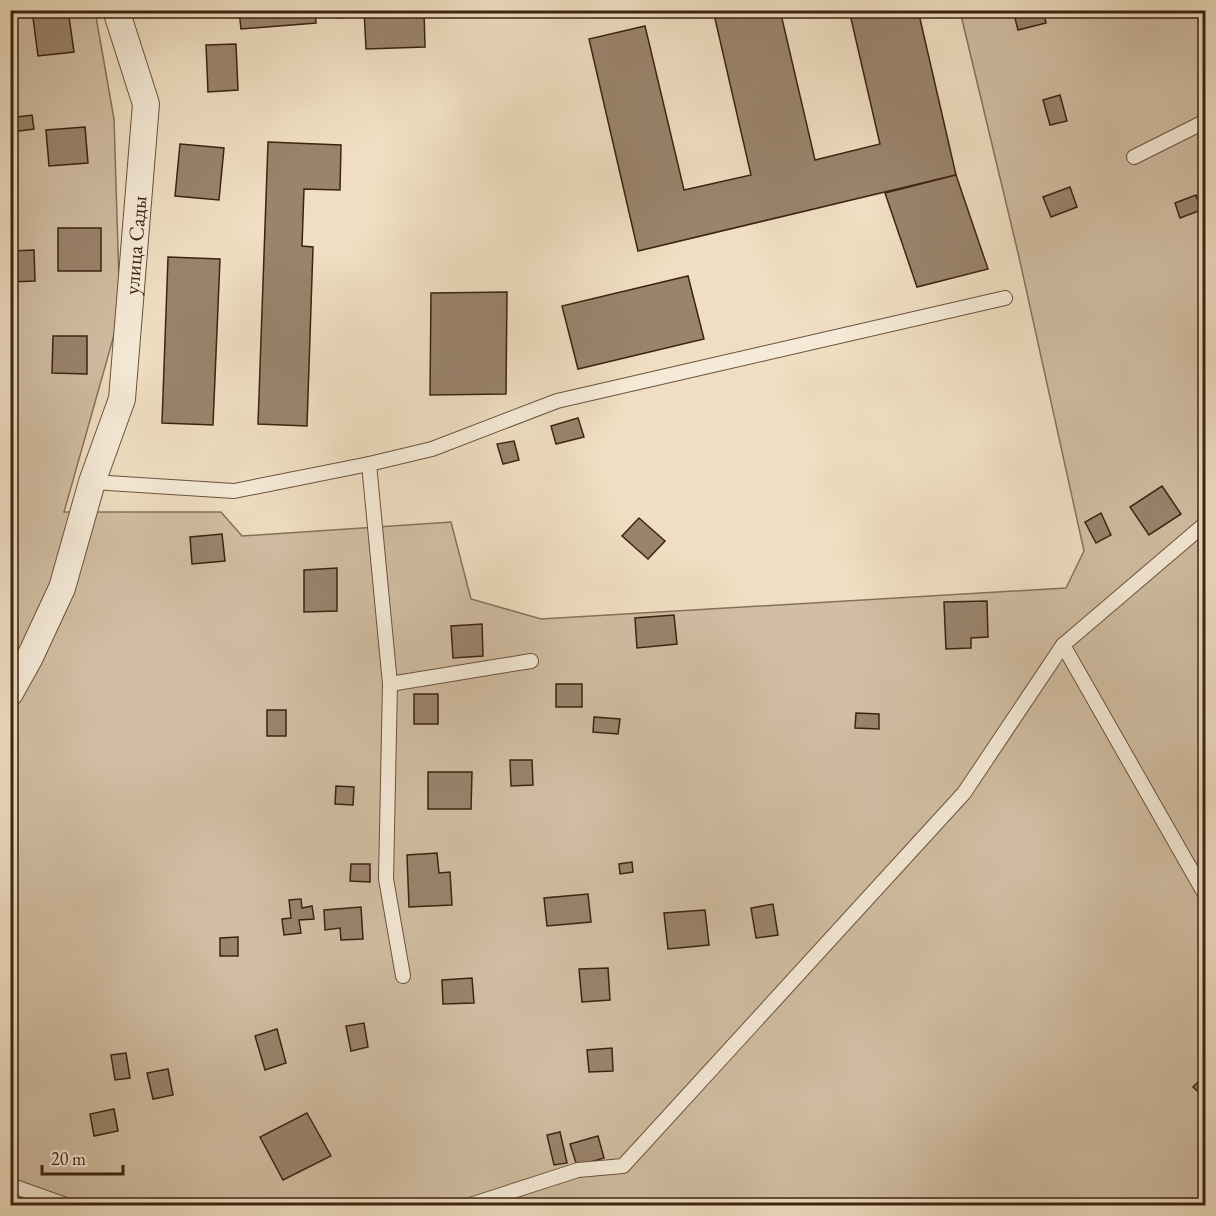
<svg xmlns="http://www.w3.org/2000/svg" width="1216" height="1216" viewBox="0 0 1216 1216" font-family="'EB Garamond',serif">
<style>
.green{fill:#d1bea3;stroke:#87705a;stroke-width:1.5}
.building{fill:#9a846d;stroke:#3d2311;stroke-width:1.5}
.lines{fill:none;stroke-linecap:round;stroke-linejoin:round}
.lane-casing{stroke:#6a523d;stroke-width:16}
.street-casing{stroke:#6a523d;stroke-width:28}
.lane{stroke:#f5ead7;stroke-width:14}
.street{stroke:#f5ead7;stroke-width:26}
.labels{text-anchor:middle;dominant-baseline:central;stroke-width:4.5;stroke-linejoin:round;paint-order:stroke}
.street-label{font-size:21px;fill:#3d2311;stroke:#f5ead7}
</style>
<rect width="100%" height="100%" fill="#efdec1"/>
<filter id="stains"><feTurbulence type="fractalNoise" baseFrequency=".00333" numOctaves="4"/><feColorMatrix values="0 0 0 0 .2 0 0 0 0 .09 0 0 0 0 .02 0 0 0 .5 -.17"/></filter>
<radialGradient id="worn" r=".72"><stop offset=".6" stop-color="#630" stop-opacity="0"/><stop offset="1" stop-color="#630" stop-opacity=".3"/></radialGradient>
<polygon class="green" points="10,11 95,11 114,119 120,314 64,512 221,512 242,536 451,522 471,599 541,619 1066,588 1084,551 1019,257 960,11 1205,11 1205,1205 11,1205"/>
<g class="building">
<polygon points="32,10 68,10 74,52 38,56"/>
<polygon points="239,10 315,10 316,23 241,29"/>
<polygon points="364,10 424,10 425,47 366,49"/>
<polygon points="713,10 780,10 815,160 880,144 849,10 918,10 956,175 638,251 589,39 645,26 684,190 751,175"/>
<polygon points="1013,10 1043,10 1046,23 1018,30"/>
<polygon points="236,44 238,90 208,92 206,45"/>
<rect x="10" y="69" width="5" height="25"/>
<polygon points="1060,95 1067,121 1050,125 1043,100"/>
<polygon points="32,115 34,129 12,132 10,118"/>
<polygon points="85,127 88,163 49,166 46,130"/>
<polygon points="268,142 341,145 340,190 304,189 302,246 313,247 307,426 258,424"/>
<polygon points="180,144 224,148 219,200 175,196"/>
<polygon points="956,175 988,269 917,287 885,193"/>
<polygon points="1070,187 1077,207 1051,217 1043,197"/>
<polygon points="1196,195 1201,210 1180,218 1175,203"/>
<rect x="58" y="228" width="43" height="43"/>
<polygon points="34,250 35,281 10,282 10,251"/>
<polygon points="168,257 220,259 213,425 162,423"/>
<polygon points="688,276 704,339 578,369 562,306"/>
<polygon points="507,292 506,394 430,395 431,293"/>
<polygon points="53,336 87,336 87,374 52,373"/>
<polygon points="578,418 584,437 556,444 551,426"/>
<polygon points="514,441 519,460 503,464 497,444"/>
<polygon points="1162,486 1181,514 1149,535 1130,507"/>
<polygon points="1101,513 1111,535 1096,543 1085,522"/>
<polygon points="639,518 665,541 648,559 622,536"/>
<polygon points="222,534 225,561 192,564 190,537"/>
<polygon points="337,568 337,611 304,612 304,570"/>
<polygon points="987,601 988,637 971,638 971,648 946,649 944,602"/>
<polygon points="674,615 677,644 637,648 635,618"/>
<polygon points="482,624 483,656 453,658 451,626"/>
<rect x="556" y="684" width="26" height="23"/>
<rect x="414" y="694" width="24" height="30"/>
<rect x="267" y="710" width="19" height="26"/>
<polygon points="856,713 879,714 879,729 855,728"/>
<polygon points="594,717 620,719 618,734 593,732"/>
<polygon points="510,760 532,760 533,785 511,786"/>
<polygon points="428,772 472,772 471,809 428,809"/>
<polygon points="336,786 354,787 353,805 335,804"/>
<polygon points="437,853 439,873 450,872 452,905 409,907 407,855"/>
<polygon points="632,862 633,872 620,874 619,864"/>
<polygon points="351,864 370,864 370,882 350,881"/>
<polygon points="588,894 591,922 547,926 544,898"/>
<polygon points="301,899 302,908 312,906 314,919 299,920 301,933 284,935 282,919 291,918 289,900"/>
<polygon points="773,904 778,935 756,938 751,908"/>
<polygon points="361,907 363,939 341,940 340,928 325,930 324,910"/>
<polygon points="705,910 709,945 668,949 664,913"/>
<polygon points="238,937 238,956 220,956 220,938"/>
<polygon points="608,968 610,1000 582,1002 579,969"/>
<polygon points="472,978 474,1003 443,1004 442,980"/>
<polygon points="364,1023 368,1047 351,1051 346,1026"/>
<polygon points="277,1029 286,1063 265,1070 255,1036"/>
<polygon points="612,1048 613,1071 589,1072 587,1050"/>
<polygon points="126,1053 130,1078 115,1080 111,1055"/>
<polygon points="168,1069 173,1095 153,1099 147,1073"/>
<polygon points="1206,1074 1206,1099 1193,1087"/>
<polygon points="114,1109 118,1131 94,1136 90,1114"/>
<polygon points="307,1113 331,1156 283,1180 260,1137"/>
<polygon points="560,1132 567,1163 554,1165 547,1135"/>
<polygon points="598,1136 604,1158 577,1166 570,1144"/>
</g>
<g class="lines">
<g class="lane-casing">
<g id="lane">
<polyline points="339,10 339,11"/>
<polyline points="1134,157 1206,121"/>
<polyline points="369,464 390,684 386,879 403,976"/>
<polyline points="92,482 234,491 369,464 432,449 557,401 1005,298"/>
<polyline points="1063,645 1206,896"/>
<polyline points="390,684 531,661"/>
<polyline points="10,1185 69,1206"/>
<polyline points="467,1206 578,1170 623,1166 964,793 1063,645 1206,523"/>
</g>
</g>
<g class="street-casing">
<g id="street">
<path id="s1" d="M10,693l19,-34 33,-71 30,-106 30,-83 24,-295 -30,-94"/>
</g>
</g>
<use href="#lane" class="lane"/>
<use href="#street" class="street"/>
</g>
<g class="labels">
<g class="street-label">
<text stroke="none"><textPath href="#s1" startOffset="470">улица Сады</textPath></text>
</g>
</g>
<rect width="1216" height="1216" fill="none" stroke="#efdec1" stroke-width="36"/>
<rect x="12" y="12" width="1192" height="1192" fill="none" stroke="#3d2311" stroke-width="3"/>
<rect x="18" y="18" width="1180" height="1180" fill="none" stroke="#3d2311" stroke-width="1.5"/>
<path d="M42 1165v9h81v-9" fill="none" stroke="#3d2311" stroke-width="3"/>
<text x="51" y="1165" font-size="18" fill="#3d2311" stroke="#f5ead7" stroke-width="4.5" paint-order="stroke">20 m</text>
<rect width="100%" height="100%" filter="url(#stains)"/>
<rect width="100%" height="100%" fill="url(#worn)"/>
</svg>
